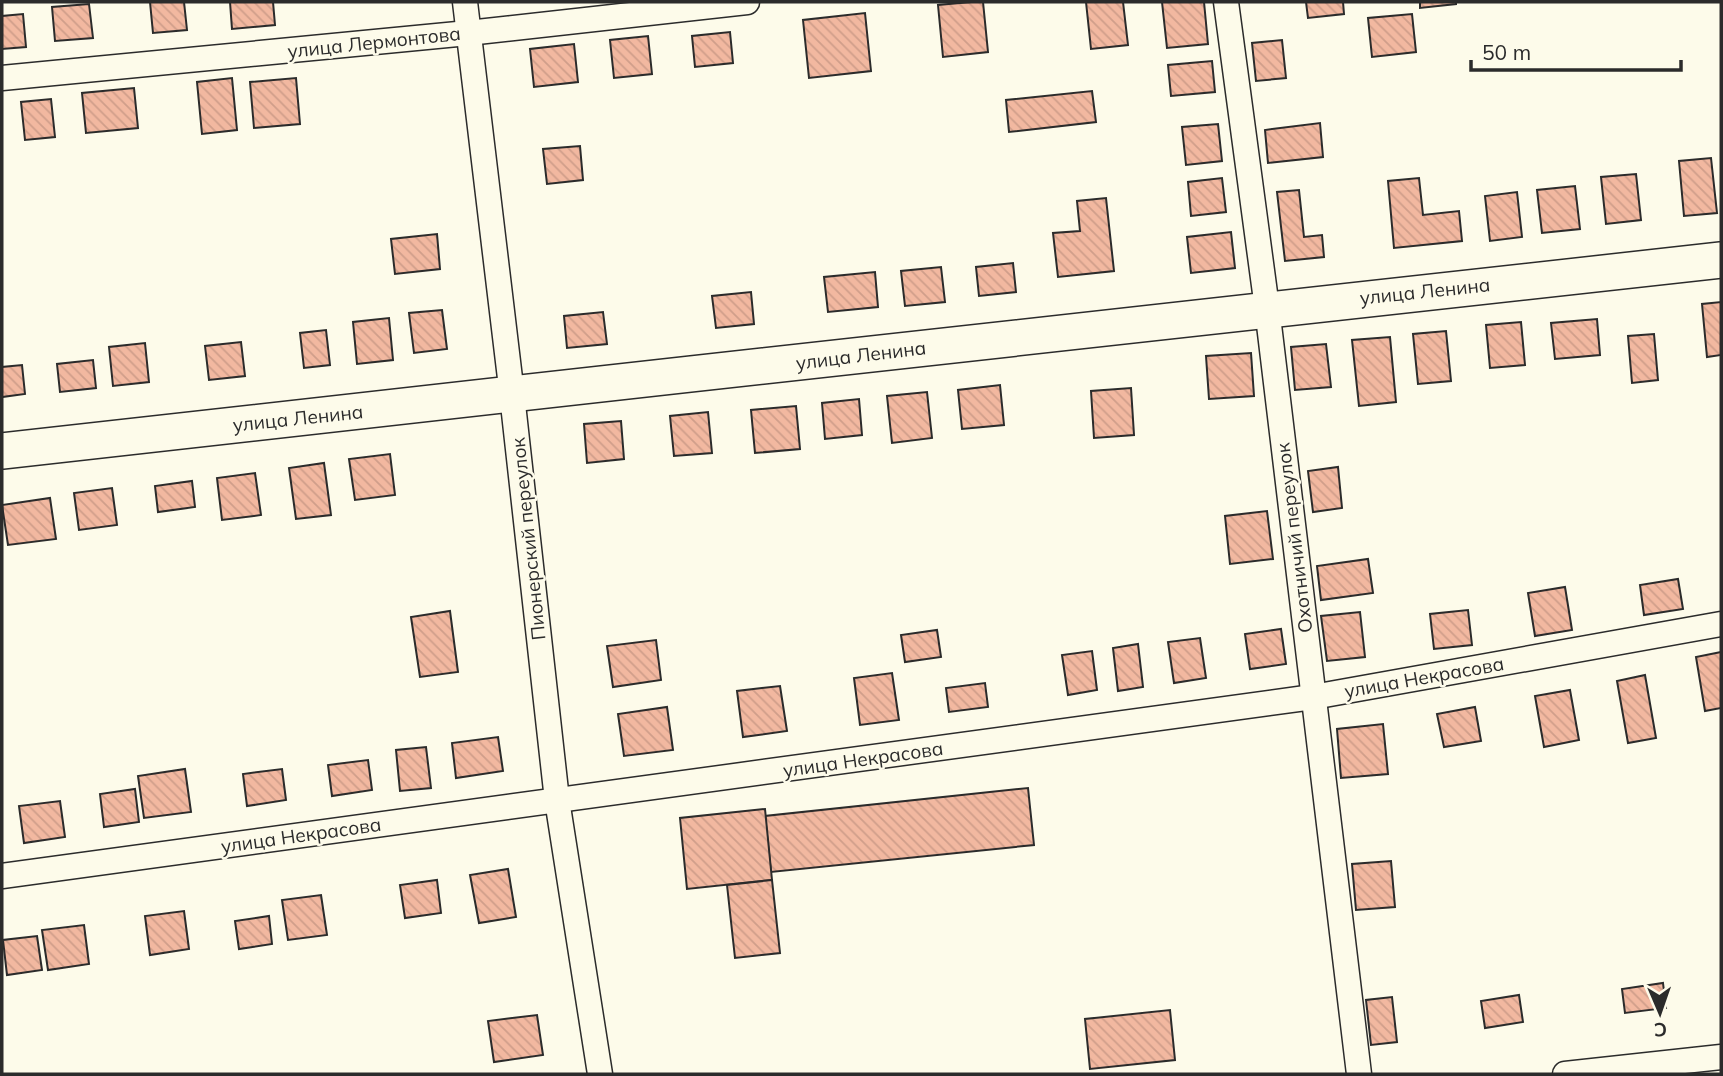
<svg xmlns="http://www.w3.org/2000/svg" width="1723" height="1076" viewBox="0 0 1723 1076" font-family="Mulish,sans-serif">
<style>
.building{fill:url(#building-back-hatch);stroke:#2b2b2b;stroke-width:2}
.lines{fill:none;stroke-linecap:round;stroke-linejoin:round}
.minor-casing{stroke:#2b2b2b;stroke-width:27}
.secondary-casing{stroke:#2b2b2b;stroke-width:38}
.minor{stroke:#fdfbea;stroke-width:24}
.secondary{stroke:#fdfbea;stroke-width:35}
.labels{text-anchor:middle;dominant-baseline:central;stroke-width:5;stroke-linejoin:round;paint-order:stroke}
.street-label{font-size:19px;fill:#2b2b2b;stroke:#fdfbea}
</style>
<defs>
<pattern id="building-back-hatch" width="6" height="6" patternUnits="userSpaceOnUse" patternTransform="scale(1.75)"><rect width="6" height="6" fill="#f2b8a0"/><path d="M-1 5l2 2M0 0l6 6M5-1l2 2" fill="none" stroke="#d09e8a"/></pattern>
</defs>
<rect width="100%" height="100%" fill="#fdfbea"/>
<g class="building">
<polygon points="150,2 184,2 187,30 153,33"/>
<polygon points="230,2 273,2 275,25 232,29"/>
<polygon points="971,2 983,2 988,52 943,57 938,5"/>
<polygon points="1086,2 1123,2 1128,45 1091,49"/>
<polygon points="1162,2 1204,2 1208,44 1167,48"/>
<polygon points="1306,2 1343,2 1344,14 1308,18"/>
<polygon points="1420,2 1456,2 1456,4 1420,8"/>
<polygon points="89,4 93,38 55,41 52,7"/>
<polygon points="865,13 871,71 809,78 803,20"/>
<polygon points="23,14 26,47 2,49 2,16"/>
<polygon points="1412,14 1416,52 1372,57 1368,18"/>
<polygon points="730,32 733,63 695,67 692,36"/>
<polygon points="648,36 652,74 614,78 610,40"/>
<polygon points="1282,40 1286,78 1256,81 1252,43"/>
<polygon points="574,44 578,82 534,87 530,49"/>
<polygon points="1212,61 1215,92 1171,96 1168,65"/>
<polygon points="232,78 237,130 202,134 197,82"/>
<polygon points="296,78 300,124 254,128 250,82"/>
<polygon points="134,88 138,128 86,133 82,93"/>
<polygon points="1092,91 1096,122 1009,132 1006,100"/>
<polygon points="51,99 55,137 25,140 21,102"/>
<polygon points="1320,123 1323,157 1268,163 1265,130"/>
<polygon points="1218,124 1222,161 1186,165 1182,127"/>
<polygon points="580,146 583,180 547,184 543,149"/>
<polygon points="1711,158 1717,213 1684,216 1679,161"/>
<polygon points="1636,174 1641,220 1606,224 1601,177"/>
<polygon points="1222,178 1226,212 1191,216 1188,182"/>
<polygon points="1419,178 1423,215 1459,211 1462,241 1394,248 1388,181"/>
<polygon points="1575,186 1580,229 1542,233 1537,190"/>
<polygon points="1299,190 1304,237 1322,235 1324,257 1285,261 1277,192"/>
<polygon points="1517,192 1522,237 1490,241 1485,196"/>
<polygon points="1106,198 1114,271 1058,277 1053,233 1080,231 1077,201"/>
<polygon points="1231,232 1235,268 1191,273 1187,237"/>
<polygon points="437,234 440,269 395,274 391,239"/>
<polygon points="1013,263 1016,292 979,296 976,267"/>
<polygon points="941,267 945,302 905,306 901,271"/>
<polygon points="875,272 878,307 828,312 824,277"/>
<polygon points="751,292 754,324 716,328 712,296"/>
<polygon points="1721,302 1721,355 1707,357 1702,304"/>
<polygon points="442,310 447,349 414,353 409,313"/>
<polygon points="603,312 607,344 567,348 564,316"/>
<polygon points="389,318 393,360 357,364 353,322"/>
<polygon points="1597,319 1600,355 1555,359 1551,323"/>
<polygon points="1521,322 1525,365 1490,368 1486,325"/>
<polygon points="326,330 330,365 304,368 300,333"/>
<polygon points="1446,331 1451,381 1418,384 1413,334"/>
<polygon points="1654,334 1658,380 1632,383 1628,336"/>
<polygon points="1390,337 1396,402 1359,406 1352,340"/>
<polygon points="241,342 245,376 209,380 205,346"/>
<polygon points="145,343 149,382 113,386 109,347"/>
<polygon points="1326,344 1331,387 1295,390 1291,347"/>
<polygon points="1251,353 1254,396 1209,399 1206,356"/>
<polygon points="93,360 96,388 60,392 57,364"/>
<polygon points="22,365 25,394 2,397 2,367"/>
<polygon points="1000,385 1004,425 962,429 958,390"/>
<polygon points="1131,388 1134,435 1094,438 1091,391"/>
<polygon points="927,392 932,438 892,443 887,396"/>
<polygon points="859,399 862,435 825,439 822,403"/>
<polygon points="796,406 800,449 755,453 751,410"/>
<polygon points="708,412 712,453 674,456 670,416"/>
<polygon points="621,421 624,459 587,463 584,424"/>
<polygon points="390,454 395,495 355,500 349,459"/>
<polygon points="324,463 331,515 296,519 289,468"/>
<polygon points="1338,467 1342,508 1313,512 1308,471"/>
<polygon points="255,473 261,515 222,520 217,478"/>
<polygon points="192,481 195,507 158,512 155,486"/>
<polygon points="112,488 117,525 79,530 74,493"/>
<polygon points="50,498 56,539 8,545 2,505"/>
<polygon points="1267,511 1273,559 1230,564 1225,516"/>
<polygon points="1368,559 1373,593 1321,600 1317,566"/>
<polygon points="1678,579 1683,609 1644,615 1640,585"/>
<polygon points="1565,587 1572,630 1535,636 1528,593"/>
<polygon points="1468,610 1472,645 1434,649 1430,614"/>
<polygon points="450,611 458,672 420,677 411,617"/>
<polygon points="1360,612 1365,657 1327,661 1321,616"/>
<polygon points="1281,629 1286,664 1250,669 1245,634"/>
<polygon points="937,630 941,657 905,662 901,635"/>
<polygon points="1200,638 1206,678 1174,683 1168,642"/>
<polygon points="656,640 661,680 613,687 607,646"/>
<polygon points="1138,644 1143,687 1118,691 1113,648"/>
<polygon points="1092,651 1097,690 1068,695 1062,655"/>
<polygon points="1721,652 1721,708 1705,711 1696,657"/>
<polygon points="892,673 899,720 860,725 854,678"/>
<polygon points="1645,675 1656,738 1628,743 1617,681"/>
<polygon points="985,683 988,707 949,712 946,688"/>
<polygon points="780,686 787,731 743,737 737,691"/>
<polygon points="1570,690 1579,740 1544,747 1535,696"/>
<polygon points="667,707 673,750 624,756 618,714"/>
<polygon points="1475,707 1481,741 1444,747 1437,714"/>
<polygon points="1383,724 1388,774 1341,778 1337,729"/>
<polygon points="498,737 503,771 456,778 452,743"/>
<polygon points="426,747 431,788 400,791 396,750"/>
<polygon points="368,760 372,790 332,796 328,765"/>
<polygon points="185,769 191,812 144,818 138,776"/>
<polygon points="282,769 286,800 247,806 243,774"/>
<polygon points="1028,788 1034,845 771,872 765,816"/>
<polygon points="135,789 139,822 104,827 100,794"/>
<polygon points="60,801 65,837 24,843 19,806"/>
<polygon points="765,809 772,880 687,889 680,818"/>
<polygon points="1391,861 1395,907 1356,910 1352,864"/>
<polygon points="508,869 516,917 479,923 470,875"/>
<polygon points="437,880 441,913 405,918 400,885"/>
<polygon points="772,880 780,953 735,958 727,885"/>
<polygon points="321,895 327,935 288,940 282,900"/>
<polygon points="184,911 189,949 150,955 145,916"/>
<polygon points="269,916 272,944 239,949 235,921"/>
<polygon points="84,925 89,964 48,970 42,930"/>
<polygon points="37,936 42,970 7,975 3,940"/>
<polygon points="1663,983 1666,1008 1625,1013 1622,989"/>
<polygon points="1519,995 1523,1022 1485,1028 1481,1001"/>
<polygon points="1392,997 1397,1042 1371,1045 1366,1000"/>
<polygon points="1170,1010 1175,1060 1090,1069 1085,1019"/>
<polygon points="537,1015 543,1055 494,1062 488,1021"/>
</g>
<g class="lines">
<g class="minor-casing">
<g id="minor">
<polyline points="465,2 512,395 557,800 600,1074"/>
<polyline points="1226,2 1267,308 1359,1074"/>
<polyline points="2,78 468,33 747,2"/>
<polyline points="2,876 1313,697 1721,624"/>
<polyline points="1565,1074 1721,1057"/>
</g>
</g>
<g class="secondary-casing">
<path id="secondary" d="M2,451c573,-63 1146,-130 1719,-191"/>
</g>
<use href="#minor" class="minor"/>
<use href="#secondary" class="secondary"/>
</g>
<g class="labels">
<g class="street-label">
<text transform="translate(374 42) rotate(-6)">улица Лермонтова</text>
<text transform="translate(1425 291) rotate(-6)">улица Ленина</text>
<text transform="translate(861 355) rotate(-7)">улица Ленина</text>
<text transform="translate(298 418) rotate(-6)">улица Ленина</text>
<text transform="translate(1294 538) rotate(-97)">Охотничий переулок</text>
<text transform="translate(528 539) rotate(-96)">Пионерский переулок</text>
<text transform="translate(1424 677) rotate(-10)">улица Некрасова</text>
<text transform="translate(863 759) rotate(-8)">улица Некрасова</text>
<text transform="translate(301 835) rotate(-8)">улица Некрасова</text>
</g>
</g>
<rect width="1723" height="1076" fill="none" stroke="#2b2b2b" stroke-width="7"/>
<g transform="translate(1660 1013) rotate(178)" stroke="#fdfbea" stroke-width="5" paint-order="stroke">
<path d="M0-5L12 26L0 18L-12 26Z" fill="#2b2b2b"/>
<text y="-10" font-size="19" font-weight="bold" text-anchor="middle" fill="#2b2b2b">С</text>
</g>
<path d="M1471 60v10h210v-10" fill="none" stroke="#2b2b2b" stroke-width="3.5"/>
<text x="1482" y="60" font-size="21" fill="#2b2b2b" stroke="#fdfbea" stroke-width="5" paint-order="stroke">50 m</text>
</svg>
